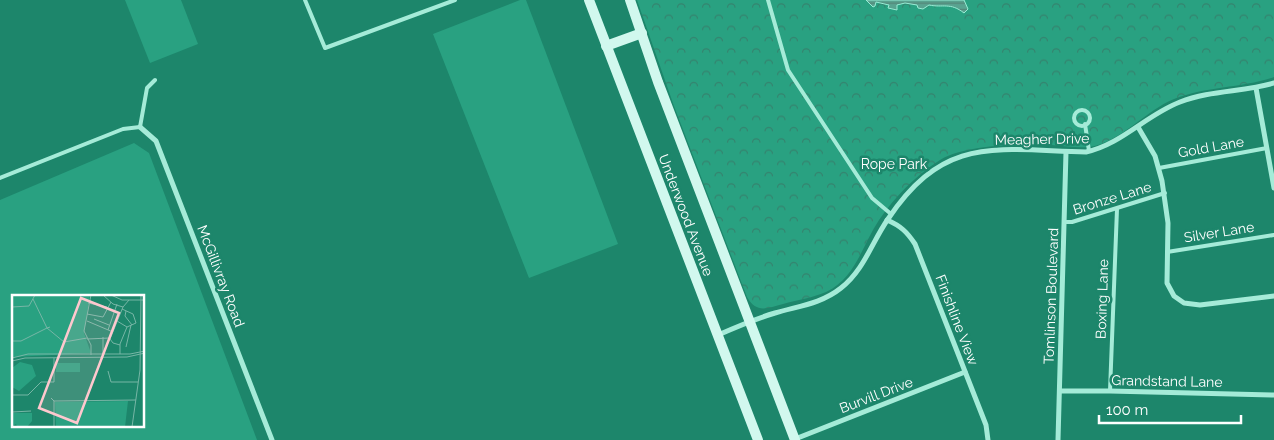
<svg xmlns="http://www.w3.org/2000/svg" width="1274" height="440" viewBox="0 0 1274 440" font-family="Raleway,sans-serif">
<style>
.grass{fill:#29a181;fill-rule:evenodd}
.park{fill:url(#park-crowns)}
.water{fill:url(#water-rules);stroke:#98edd5}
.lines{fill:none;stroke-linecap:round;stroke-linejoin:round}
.service{stroke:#a5ebd8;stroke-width:4}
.minor{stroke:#a5ebd8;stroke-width:5}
.secondary{stroke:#d1f8ee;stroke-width:10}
.labels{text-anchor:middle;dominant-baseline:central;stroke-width:5;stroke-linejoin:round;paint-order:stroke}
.street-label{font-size:14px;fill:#fff;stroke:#1d866b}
.park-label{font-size:14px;fill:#fff;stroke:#1d866b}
.inset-road{fill:none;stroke:#77b6a6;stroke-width:1}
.view{fill:#fec8ce;fill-opacity:0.15;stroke:#fec8ce;stroke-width:2.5}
.inset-edge{fill:none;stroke:#fff;stroke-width:2.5}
</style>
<defs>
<pattern id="park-crowns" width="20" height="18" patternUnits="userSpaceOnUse" patternTransform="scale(1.25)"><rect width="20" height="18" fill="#29a181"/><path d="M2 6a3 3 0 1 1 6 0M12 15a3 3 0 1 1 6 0" fill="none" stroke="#35836e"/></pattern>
<pattern id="water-rules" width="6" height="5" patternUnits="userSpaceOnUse" patternTransform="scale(1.25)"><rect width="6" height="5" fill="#59a390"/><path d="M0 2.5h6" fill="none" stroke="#548578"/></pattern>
</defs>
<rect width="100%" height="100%" fill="#1d866b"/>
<g class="grass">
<polygon points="125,0 181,0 198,44 150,63"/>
<polygon points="520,0 526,0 618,244 529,278 433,34"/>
<path d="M134,143l15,10 108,287h-257v-240zM144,296v130h-130v-130z"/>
</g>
<path class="park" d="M637,0h637v77c-32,11 -68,9 -100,22 -28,11 -54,44 -85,48 -11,1 -25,-1 -37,-2 -31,-1 -90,-1 -115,17 -23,15 -42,35 -58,58 -17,25 -23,58 -53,72 -14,6 -29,8 -43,12 -16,4 -26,10 -36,-7l-73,-191z"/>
<path class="water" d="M866,0h98l4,9 -4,4c-14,-11 -21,-5 -35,-8l-6,4 -5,-1 -1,-3 -12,-2 -8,2v5l-9,-2 1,-3 -13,-3 -1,4 -2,1z"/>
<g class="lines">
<g class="service">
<polyline points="305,0 325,48 455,0"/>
<polyline points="768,0 788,70 872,198 891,214"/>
<circle cx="1082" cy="118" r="8"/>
<polyline points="1085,124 1089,151"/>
<polyline points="1159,168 1267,148"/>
<polyline points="0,178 123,129 140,127 147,88 155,80"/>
<polyline points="1065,222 1072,222 1165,193"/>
<polyline points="1167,252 1274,235"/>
<polyline points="1110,391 1117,209"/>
</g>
<g class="minor">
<polyline points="1256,88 1274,188"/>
<polyline points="140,127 156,141 272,440"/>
<polyline points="1138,127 1155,156 1162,181 1168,223 1167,283 1174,296 1184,303 1200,305 1274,296"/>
<path d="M887,220c14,6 20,12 28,24l71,181 2,15"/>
<path d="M718,335c18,-8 37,-16 57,-22 23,-7 46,-9 66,-25 23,-18 31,-46 47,-69 57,-85 108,-69 198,-67 36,-8 60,-37 94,-50 30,-12 64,-10 94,-19"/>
<polyline points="1060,391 1110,391 1274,395"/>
<polyline points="795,439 965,372"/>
<polyline points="1058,440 1066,152"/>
</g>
<g class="secondary">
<polyline points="589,0 758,440"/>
<polyline points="630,0 658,82 795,440"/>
<polyline points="606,46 642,33"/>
</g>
</g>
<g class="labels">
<g class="street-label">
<text transform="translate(1042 139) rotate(-1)">Meagher Drive</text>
<text transform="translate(1211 147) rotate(-10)">Gold Lane</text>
<text transform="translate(1112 198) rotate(-17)">Bronze Lane</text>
<text transform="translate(686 215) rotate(69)">Underwood Avenue</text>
<text transform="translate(1219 232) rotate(-9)">Silver Lane</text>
<text transform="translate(221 276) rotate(69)">McGillivray Road</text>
<text transform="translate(1051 296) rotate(-88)">Tomlinson Boulevard</text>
<text transform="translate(1102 299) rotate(-88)">Boxing Lane</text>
<text transform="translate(957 320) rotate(69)">Finishline View</text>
<text transform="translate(1167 381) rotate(1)">Grandstand Lane</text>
<text transform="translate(876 395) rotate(-21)">Burvill Drive</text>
</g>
<g class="park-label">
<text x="894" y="164">Rope Park</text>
</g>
</g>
<g transform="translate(12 295)">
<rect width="132" height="132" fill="#1d866b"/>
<path d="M8,67l12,3 4,11 -17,15 -7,-4v-19zM44,68h24v9h-24zM116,106l-3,26h-69l-1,-25zM0,118h20v8l-5,6h-10l-1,-3 -4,3z" fill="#29a181"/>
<path d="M0,0h78l-6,38 7,20 -78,4z" fill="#29a181"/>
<path class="inset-road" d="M79,0l-7,36 7,14v10M91,0l10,9 10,3M99,0l11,5h23M76,8l19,4M0,12l17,-1 6,-11M110,14l11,5 3,9 -9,4M114,16l-1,5 7,9M75,19l16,3 8,-15M82,24l15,6M75,26l26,11M105,26l10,6 -7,17v10M38,32l-3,1 17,14 23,-4M96,35l9,-26M91,42v17M75,44l23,-1M0,46h9l26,-13 -14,-29M108,50l-7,-2 -3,-4 13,-32 6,-7M114,52l5,-22M0,63l16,-4h102l15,-3M0,66l13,-3 102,-1 18,-4M96,76l3,11h27M0,100h16l13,-13h13v-24M39,103l3,3v26M42,106l82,-1M0,117l19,-1M120,132l8,-57 1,-75"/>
<path class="view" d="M69,3l38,15 -42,110 -38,-15z"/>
<rect width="132" height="132" class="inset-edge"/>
</g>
<path d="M1099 415v8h142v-8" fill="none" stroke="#ffffff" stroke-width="2.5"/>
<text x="1106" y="415" font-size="15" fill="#ffffff" stroke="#1d866b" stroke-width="4" paint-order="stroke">100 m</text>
</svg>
